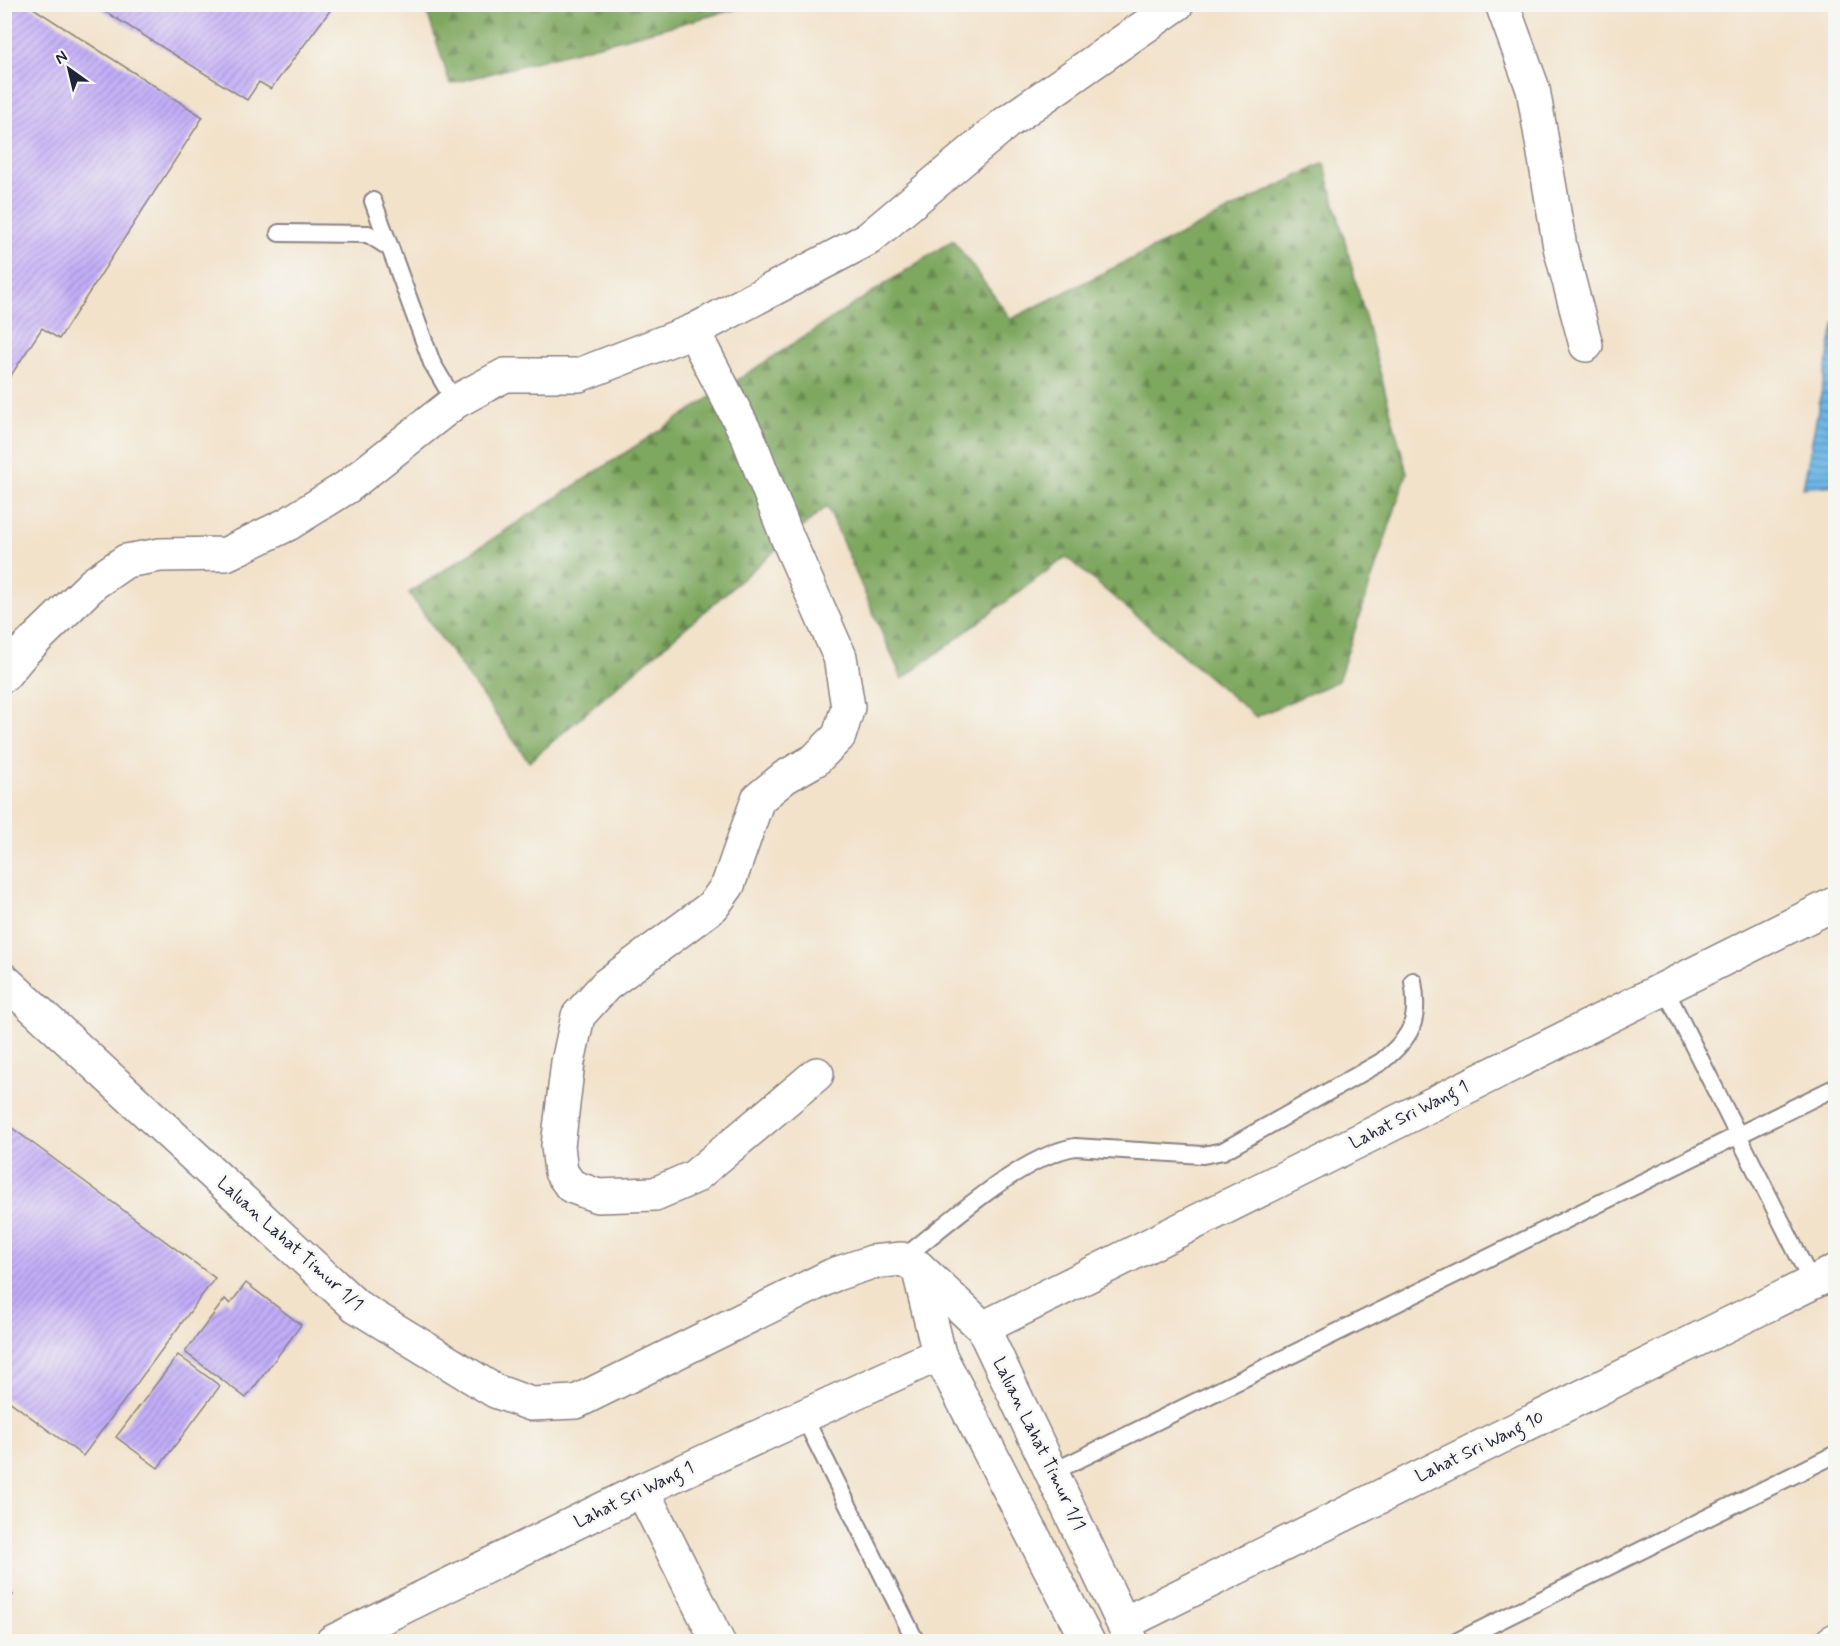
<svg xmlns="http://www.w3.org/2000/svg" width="1840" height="1646" viewBox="0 0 1840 1646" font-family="Mynerve,sans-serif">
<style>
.forest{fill:url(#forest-firs);stroke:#50644c;stroke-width:1.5}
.water{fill:url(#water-rules);stroke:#486c90;stroke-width:1.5}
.building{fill:url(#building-hatch)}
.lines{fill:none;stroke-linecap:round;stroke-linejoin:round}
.lane-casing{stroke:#8a8282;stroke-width:20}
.street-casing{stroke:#8a8282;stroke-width:36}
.lane{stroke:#fff;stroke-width:16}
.street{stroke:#fff;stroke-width:33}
.labels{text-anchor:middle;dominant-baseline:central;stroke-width:5;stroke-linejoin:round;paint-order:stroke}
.street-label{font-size:18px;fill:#22223b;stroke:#f6f6f2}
</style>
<defs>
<pattern id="forest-firs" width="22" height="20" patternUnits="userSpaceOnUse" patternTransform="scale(1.5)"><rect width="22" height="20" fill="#7ea75e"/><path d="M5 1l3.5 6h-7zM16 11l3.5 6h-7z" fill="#67884f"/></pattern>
<pattern id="water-rules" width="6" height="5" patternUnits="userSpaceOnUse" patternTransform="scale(1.5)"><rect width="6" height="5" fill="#6db6e5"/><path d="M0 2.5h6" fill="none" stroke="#5994bb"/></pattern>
<pattern id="building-hatch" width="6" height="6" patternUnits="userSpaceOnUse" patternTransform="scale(1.5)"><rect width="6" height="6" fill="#c3adf8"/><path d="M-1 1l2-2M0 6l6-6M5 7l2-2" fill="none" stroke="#9e8cca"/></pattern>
</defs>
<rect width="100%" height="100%" fill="#f6f6f2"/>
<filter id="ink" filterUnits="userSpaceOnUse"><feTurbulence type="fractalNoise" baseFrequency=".0167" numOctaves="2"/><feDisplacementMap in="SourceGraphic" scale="12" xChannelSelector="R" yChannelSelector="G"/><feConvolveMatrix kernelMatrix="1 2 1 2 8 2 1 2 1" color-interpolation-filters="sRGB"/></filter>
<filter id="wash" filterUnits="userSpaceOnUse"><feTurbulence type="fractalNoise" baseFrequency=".008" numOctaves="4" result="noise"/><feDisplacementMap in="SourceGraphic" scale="24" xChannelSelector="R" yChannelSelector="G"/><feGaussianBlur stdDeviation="1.35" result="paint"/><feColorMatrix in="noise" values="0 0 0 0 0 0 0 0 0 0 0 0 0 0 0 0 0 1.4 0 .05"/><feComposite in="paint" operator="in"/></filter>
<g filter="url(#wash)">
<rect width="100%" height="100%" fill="#f2e2ca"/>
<g class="forest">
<polygon points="425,5 425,4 752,5 450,84"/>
<polygon points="1324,163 1407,473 1338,681 1256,717 1066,557 902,679 827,506 529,762 409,593 953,240 1011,319"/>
</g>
<polygon class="water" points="1835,321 1835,485 1803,488"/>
<g id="blocks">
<g class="building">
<polygon points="4,4 27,4 203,117 59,339 42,328 4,386"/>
<polygon points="93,4 335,4 271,89 259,82 247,100"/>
<polygon points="4,1122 215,1278 83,1456 4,1397"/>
<polygon points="246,1283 301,1325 246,1398 185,1352 225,1299 230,1304"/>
<polygon points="178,1355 220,1386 158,1468 116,1437"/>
<polygon points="4,1589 13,1595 4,1601"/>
</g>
</g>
</g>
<g filter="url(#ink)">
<use href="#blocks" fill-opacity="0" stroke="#8a8282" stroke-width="1.5"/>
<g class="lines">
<g class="lane-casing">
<g id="lane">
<polyline points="373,201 432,363 455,402"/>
<polyline points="279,233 368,234 390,248"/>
<polyline points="1664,987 1812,1283"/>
<path d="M902,1259c44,-34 119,-103 173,-112l128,8 20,-4 158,-89c31,-25 39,-41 32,-81"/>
<polyline points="803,1415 916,1642"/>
<polyline points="1053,1472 1836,1087"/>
<polyline points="1456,1642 1836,1454"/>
</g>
</g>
<g class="street-casing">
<g id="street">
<polyline points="1502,4 1533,89 1560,247 1586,345"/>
<polyline points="693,331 748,437 787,537 840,657 848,707 839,736 815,760 785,777 758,799 728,885 713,906 606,985 578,1016 568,1062 558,1146 561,1172 571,1186 598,1196 655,1194 694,1177 817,1074"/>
<polyline points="4,675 25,650 94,583 126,561 160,555 226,554 288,524 347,487 455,402 505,375 579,375 693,331 868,239 1006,123 1177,4"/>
<polyline points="4,980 356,1306 495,1391 531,1404 576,1402 833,1275 872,1262 902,1259 918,1267 983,1328 1132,1642"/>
<polyline points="918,1267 939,1354 1088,1642"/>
<polyline points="983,1328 1836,903"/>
<polyline points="642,1490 718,1642"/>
<polyline points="1125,1623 1836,1271"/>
<polyline points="332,1642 642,1490 939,1354"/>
<polyline points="1832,1642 1836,1640"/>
</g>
</g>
<use href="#lane" class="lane"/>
<use href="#street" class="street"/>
</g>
</g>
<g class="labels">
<g class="street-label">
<text transform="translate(1409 1115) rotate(-27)">Lahat Sri Wang 1</text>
<text transform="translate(290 1244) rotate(42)">Laluan Lahat Timur 1/1</text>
<text transform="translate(1039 1444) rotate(64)">Laluan Lahat Timur 1/1</text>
<text transform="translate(1480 1447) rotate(-26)">Lahat Sri Wang 10</text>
<text transform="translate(634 1495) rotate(-26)">Lahat Sri Wang 1</text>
</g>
</g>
<rect width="1840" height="1646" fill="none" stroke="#f6f6f2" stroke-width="24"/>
<g transform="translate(69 69) rotate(326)" stroke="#f6f6f2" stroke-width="4.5" paint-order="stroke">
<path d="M0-4.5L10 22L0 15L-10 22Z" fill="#22223b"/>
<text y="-9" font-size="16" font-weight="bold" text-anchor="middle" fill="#22223b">N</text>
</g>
</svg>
